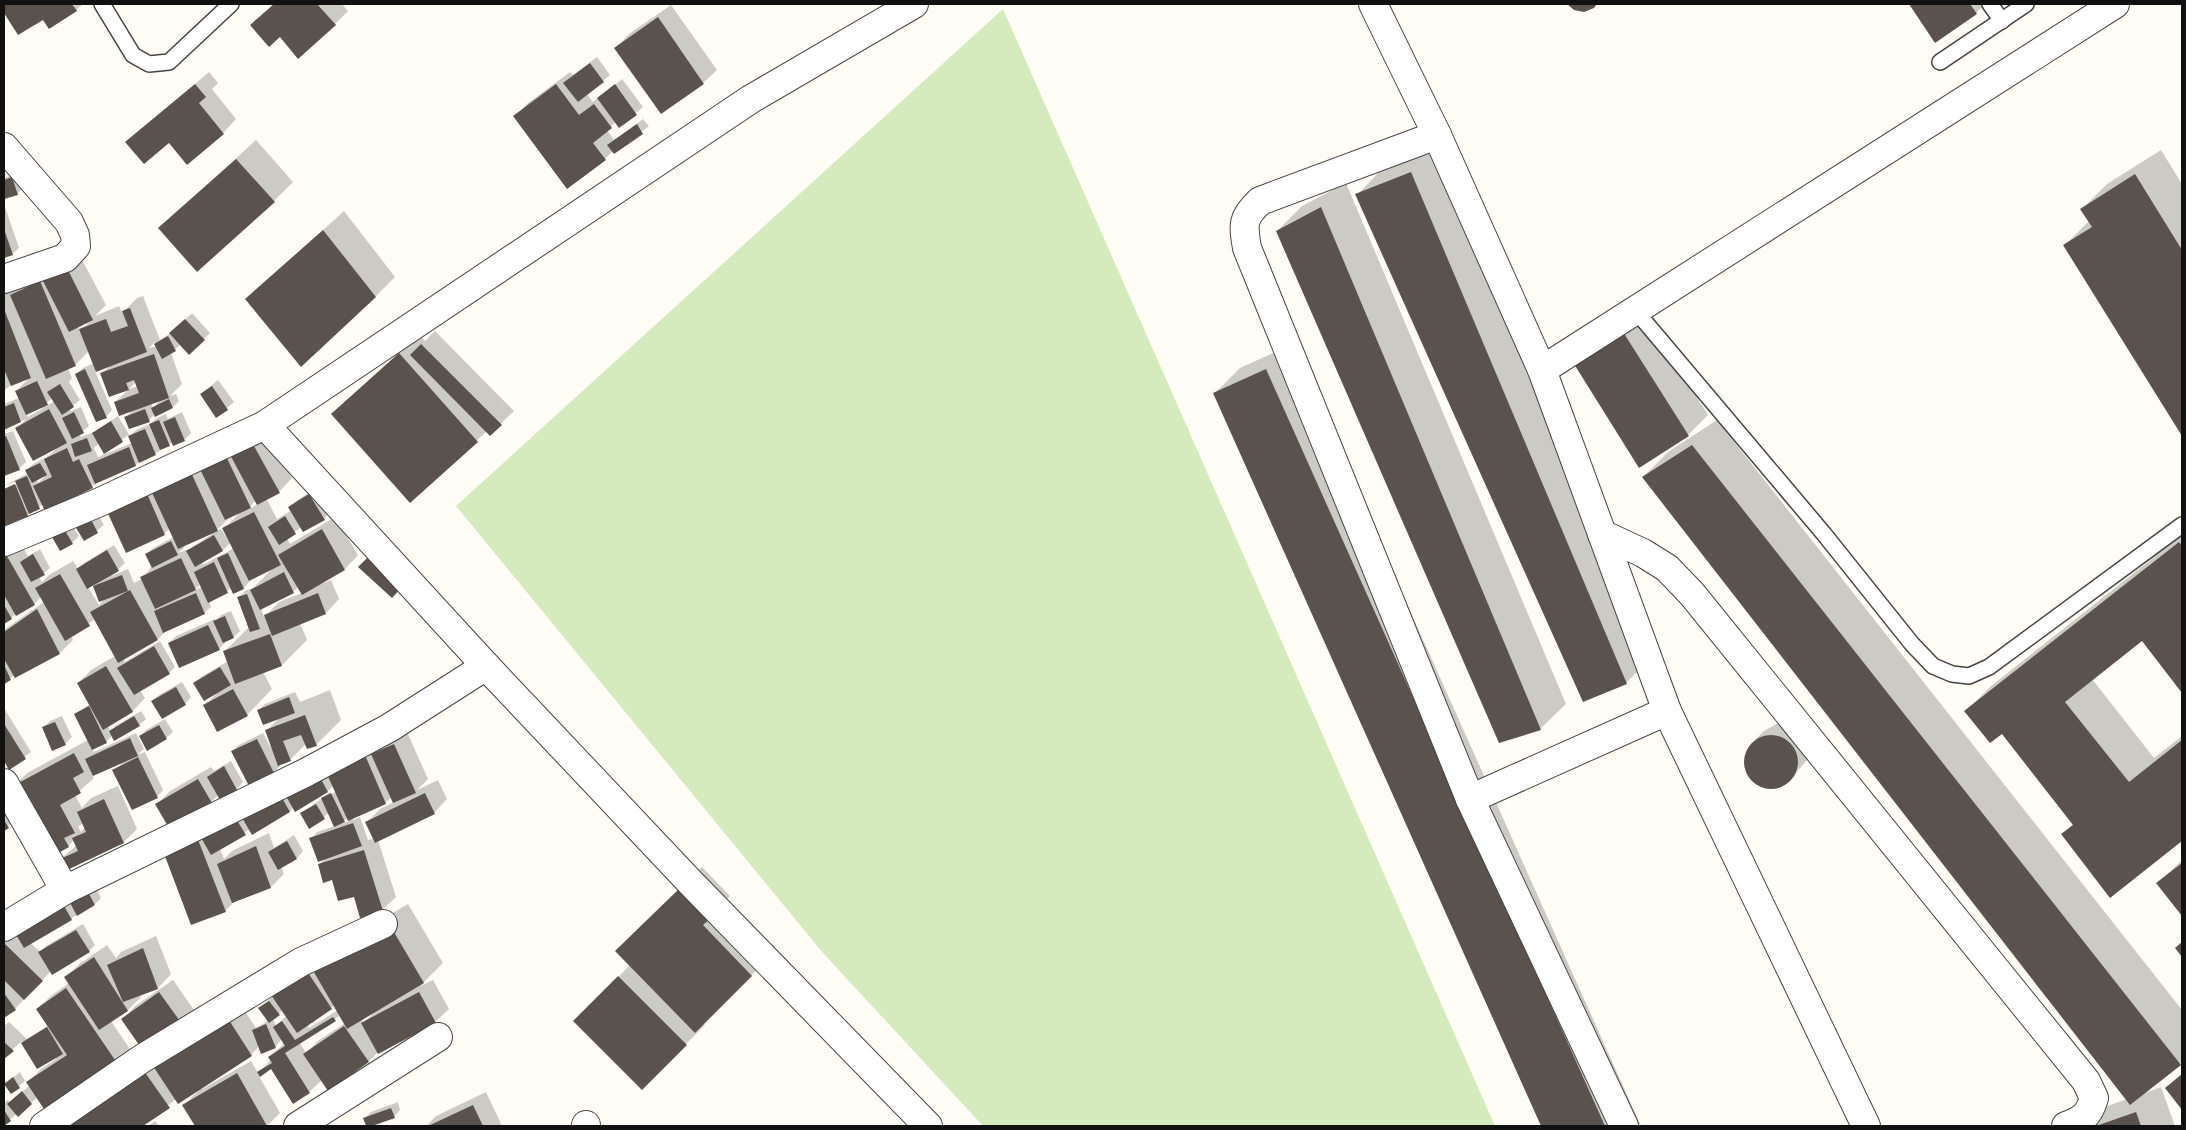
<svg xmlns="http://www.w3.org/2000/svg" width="2186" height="1130" viewBox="0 0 2186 1130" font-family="Literata,serif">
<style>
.grass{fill:#d5ebbd}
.shadow{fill:#0003;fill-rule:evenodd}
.building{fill:#5a524d}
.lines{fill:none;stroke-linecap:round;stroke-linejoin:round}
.service-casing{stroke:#444;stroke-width:18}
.minor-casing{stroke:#444;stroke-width:30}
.service{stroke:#fff;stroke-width:15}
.minor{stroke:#fff;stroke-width:28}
</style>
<rect width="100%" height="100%" fill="#fffdf5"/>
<polygon class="grass" points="1003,9 1495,1126 983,1126 823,953 456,506"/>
<g class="shadow">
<polygon points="4,4 83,4 76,10 43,18 19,34 4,10"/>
<polygon points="274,4 342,4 348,11 335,24 252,25"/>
<polygon points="1910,4 1986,4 1976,13 1936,42"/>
<polygon points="671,5 717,70 703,83 661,112 616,48 629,34"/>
<polygon points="597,57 610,75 587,94 593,102 622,79 643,107 619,127 616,122 607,130 614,140 643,119 649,126 614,153 613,151 605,159 515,117 528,103 570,72 573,75"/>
<polygon points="209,72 218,83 212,89 236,119 223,133 187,163 170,141 127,142"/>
<polygon points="256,140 293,182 274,201 160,228"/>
<polygon points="1437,147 1652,657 1626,683 1357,195 1382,169"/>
<polygon points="2161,150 2182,184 2182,433 2065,245 2089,221 2082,209 2107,184"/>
<polygon points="19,172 24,187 17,194 4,196 4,178"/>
<polygon points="1346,183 1566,704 1540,729 1277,231 1302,206"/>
<polygon points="4,204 19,248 12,254 4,257"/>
<polygon points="344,211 395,277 376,296 247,299"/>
<path d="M79,254l27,51 -11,11 24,-10 3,7 15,-15 6,-2 17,44 11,-7 21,-20 18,20 -20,20 -9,-9 -10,9 11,31 -12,12 6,-2 3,7 -6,6 -18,7 -6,6 -23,-3 7,-7 -18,-8 13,-12 -26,-17 8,-7 -15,5 17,39 -6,7 -30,-43 7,-6 11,-5 -5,-12 -14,14 -7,3 4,10 -3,4 11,18 -11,9 2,2 10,-4 8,19 -10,8 2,3 13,-5 24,-16 12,20 6,-6 14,-6 7,-6 9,-4 2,5 14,-7 9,21 -7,7 -11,2 -18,12 -14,6 -5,5 -39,16 -5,6 -49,17 -16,11 -23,10v-35l17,-7 -1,-3 -16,6 24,-13 -1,-3 6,-6 14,-7 9,-8 -39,-21 9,-9 -22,10v-25l15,-6 -3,-7 15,-15 -19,8 -8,7v-102l9,-3 2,5 9,-9zM90,321l-10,10 -2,-5zM155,342l2,4 -8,2zM136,382l2,4 -9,3zM52,398l3,3 -11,6v-1zM160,400l-7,8 -2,-5zM42,406l1,2 -15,9 -2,-4zM129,435l3,8 -34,14 -4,-9 5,-5 5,9zM46,475l-8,8 -1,-4z"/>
<polygon points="1638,305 1708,415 1688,435 1639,466 1570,356"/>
<polygon points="435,331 514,411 490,434 487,431 410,501 333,414 419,334 425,341"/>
<polygon points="1291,345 1641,1126 1542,1126 1215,393 1240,368"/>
<polygon points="218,380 234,402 217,416 201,394"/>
<polygon points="1717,420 2182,1010 2182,1062 2144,1093 2161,1087 2175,1126 2052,1126 2127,1099 1643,477 1668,452"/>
<path d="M263,425l29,53 -13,14 -13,6 11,21 15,-9 -2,-3 6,-6 20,-13 14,24 -6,7 -23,8 -14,11 3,6 45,-27 23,38 -13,14 -25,14 1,1 10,-4 8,19 -13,14 -26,10 7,17 -25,25 -19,7 9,17 -25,26 -42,-10 13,-13 -24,-9 7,-6 27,-16 -4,-9 25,-25 -10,-29 6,-7 8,-3 20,-20 -24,12 1,1 -6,7 -10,5 -2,-5 -23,13 2,6 -7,6 -37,17 -9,9 -35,19 2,4 35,-21 15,26 -6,6 -29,17 5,8 -13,14 -24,14 2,5 7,-6 24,-14 5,8 -7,6 -26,10 -7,7 -14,7 2,3 42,-19 8,16 -7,6 8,-3 18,38 -6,7 -43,-26 9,-9 -31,13 2,3 -19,17 7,13 9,-10 27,-12 19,43 -13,13 -61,28 -4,-10 18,-15 -3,-5 -6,6 -54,-60 13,-13 61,-33 -13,-26 15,-10 -12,-21 13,-13 24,-14 -20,-37 -24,17 2,4 -13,13 -44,23 -1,-1 -11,7v-56l1,3 39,-27 -3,-5 -7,7 -18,10 -12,9v-85l10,-6 14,24 12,-7 10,19 -11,9 3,5 7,-7 24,-14 5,8 6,-6 30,-18 11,18 -14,13 17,-7 6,14 8,-4 10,-13 -6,-12 7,-6 21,-11 -4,-9 -6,6 -57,-27zM256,500l2,4 -11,6zM241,511l-17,18 10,19 -31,17 -1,-4 21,-11 7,-7 -9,-14 -5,2 14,-14zM211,533l1,1 -21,14 -13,5 6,-5 -1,-2zM94,584l5,17 6,-3 -6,7 -11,-18zM201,584l1,3 -9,4zM298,587l4,6 -23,9 -15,15 -3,-9 32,-16zM83,823l2,4 -4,5 -3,-5z"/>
<polygon points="13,431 26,462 19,469 4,475 4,434"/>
<polygon points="92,504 104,525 84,540"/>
<polygon points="67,517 79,536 72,543 56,523"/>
<polygon points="2182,535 2182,691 2142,639 2092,679 2154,758 2182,736 2182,840 2110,896 2063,835 2073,824 2002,732 1966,711 1991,686"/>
<polygon points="231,611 240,631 234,637 224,641 225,643 219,649 169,643 176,636 215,619 216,621 221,615"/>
<polygon points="182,682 191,697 185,704 153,701 159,695"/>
<polygon points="330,690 341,720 316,745 306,744 290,760 279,764 280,766 274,772 250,785 233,751 239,745 263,733 271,748 273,748 267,730 279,718 259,710 265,704 295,692 300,702"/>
<polygon points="4,708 31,752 9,768 4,759"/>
<polygon points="62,716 72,737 65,744 43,728 50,721"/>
<polygon points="165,719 173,732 166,738 140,736 146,730"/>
<polygon points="1780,722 1810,757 1785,785 1767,789 1750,779 1744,763 1750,745 1764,731"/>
<path d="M407,732l21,47 -11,11 21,-10 9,19 -13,14 -56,27 18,57 -14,13 -27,-15 -22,-16 -14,-14 7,-8 -15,-18 6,-7 18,-6 -6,-13 -20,14 -7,-14 33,-24 -2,-3 -5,5 -33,19 -1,-3 -5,5 -39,17 -30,20 4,10 8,-8 37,-18 5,15 20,-13 9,16 -6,7 -16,8 3,8 -13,13 -36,14 -10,10 -61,-60zM336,789l1,2 -9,5v-3zM392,797l2,5 -14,7 -13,13 8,16 -7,2 -8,-23 -7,3 -1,-2 33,-15zM347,818l2,3 -8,3z"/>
<polygon points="231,761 243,782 237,789 220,798 218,795 211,802 156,805 170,791 211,767 214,771"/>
<polygon points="4,784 21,814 4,830"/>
<polygon points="2182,860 2182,914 2158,883"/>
<polygon points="702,867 730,896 722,905 771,956 703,1023 705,1025 642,1088 575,1021 630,965 617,951"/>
<polygon points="90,877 101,898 95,904 31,943 40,952 46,946 83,924 95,945 89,951 51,971 15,1009 4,1017 4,930"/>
<path d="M408,904l35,59 -23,23 13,-6 16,29 -14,13 -57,30 -10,10 -46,18 -13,12 -38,-24 -12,8 21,37 -13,13h-71l-12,-21 15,-15 -23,9 -35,27h-72l12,-12 160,-109 15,23 13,-8 -9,-12 6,-6 67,-54zM335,1005l3,5 -29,18 -2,-3zM283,1010l3,6 -10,10 -3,-7zM374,1013l-10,9 -3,-3zM341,1015l4,8 -27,18 -12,12 -6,-10zM282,1039l3,4 -16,14 2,3 -13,13 -7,-12 -49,28 -1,-2 50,-32 8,-9 16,1z"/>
<polygon points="156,936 171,974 158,988 140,995 141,997 128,1010 111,1021 130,1049 116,1062 38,1097 4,1124 4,1103 8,1100 10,1103 30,1085 28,1082 41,1069 56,1059 55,1057 38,1068 22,1041 4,1057 4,1026 9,1022 27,1039 49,1025 37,1009 51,996 69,983 66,977 79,964 107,945 116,958 121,952"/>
<polygon points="173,980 194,1010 181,1023 122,1020 135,1006"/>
<polygon points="20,1072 25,1081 11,1093 4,1084 4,1079 6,1083"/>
<polygon points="486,1092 502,1126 426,1126 436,1116"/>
<polygon points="398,1102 400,1110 394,1117 367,1126 364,1119 371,1112"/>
<polygon points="155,1121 159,1126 148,1126"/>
</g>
<g class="building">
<polygon points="4,4 72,4 77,11 49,29 43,20 18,35 4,13"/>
<polygon points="274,4 317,4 336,25 298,59 280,37 269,47 250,25"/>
<polygon points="1567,4 1597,4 1594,8 1584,12 1574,10"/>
<polygon points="1909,4 1970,4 1977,14 1935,43"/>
<polygon points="658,17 704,84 661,114 614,48"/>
<polygon points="590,63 604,82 578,102 563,83"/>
<polygon points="195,84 206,97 199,103 224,134 187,165 169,143 144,164 125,142"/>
<polygon points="556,84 579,115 594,104 612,128 593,143 606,160 567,189 513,116"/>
<polygon points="615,84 637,115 619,128 597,98"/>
<polygon points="637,124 643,134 614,154 607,145"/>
<polygon points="236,159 275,202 197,272 158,228"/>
<polygon points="1411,172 1627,684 1583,702 1355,194"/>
<polygon points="2135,174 2182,250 2182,436 2063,245 2092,227 2080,209"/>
<polygon points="12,177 18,195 4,199 4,180"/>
<polygon points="1321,207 1541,730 1499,743 1276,231"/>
<polygon points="4,229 13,255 4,258"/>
<polygon points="323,230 376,297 301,367 245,299"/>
<polygon points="66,266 93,320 69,332 42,279"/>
<polygon points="40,281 76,366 46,379 10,295"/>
<polygon points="130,308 147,352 96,372 79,329 106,319 111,332 128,326 122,311"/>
<polygon points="4,309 31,378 11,386 4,369"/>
<polygon points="185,319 205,340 189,355 169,333"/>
<polygon points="1618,324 1689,436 1639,468 1569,356"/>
<polygon points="168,336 176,351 162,359 154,344"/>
<polygon points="421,344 502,425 490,436 410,355"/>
<polygon points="399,353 478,442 410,503 331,414"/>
<polygon points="154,354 169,398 119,416 114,402 139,393 134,380 126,383 129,390 109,397 100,373"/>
<polygon points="85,369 107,418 96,422 75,374"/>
<polygon points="1266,369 1605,1126 1541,1126 1213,393"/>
<polygon points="37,381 48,405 26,415 15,391"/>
<polygon points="60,384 74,407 62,415 47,392"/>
<polygon points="212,386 228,410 216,418 200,394"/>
<polygon points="169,399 173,408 155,417 151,408"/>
<polygon points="14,403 21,422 4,430 4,407"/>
<polygon points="49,409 67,443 33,461 15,428"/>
<polygon points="145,409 150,422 129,429 124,417"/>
<polygon points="74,412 84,433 72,439 62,418"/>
<polygon points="175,417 185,441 173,446 163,422"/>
<polygon points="159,420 170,446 160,450 149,424"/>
<polygon points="111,421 123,442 104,454 92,433"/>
<polygon points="145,429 156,455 139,463 128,436"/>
<polygon points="6,436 20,470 4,476 4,437"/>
<polygon points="249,437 280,493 257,505 227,449"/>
<polygon points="87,438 92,451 75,457 71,444"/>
<polygon points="1692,445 2181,1065 2130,1105 1642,477"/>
<polygon points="129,447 136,466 95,484 87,465"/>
<polygon points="67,448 73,462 79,459 93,488 45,511 33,486 52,477 44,459"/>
<polygon points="222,448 251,508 225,520 196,461"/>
<polygon points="40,463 47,475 32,483 25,470"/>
<polygon points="188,466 218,531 178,549 148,484"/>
<polygon points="27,476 40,509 29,514 15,481"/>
<polygon points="15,484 28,516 4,526 4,489"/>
<polygon points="145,489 165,535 126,553 105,507"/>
<polygon points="309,494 325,520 303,532 288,507"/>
<polygon points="86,510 98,533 84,541 70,518"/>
<polygon points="254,512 281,565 249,581 222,528"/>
<polygon points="285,516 296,534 279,545 268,527"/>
<polygon points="60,522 73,544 60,551 48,530"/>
<polygon points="322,529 345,570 302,595 278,555"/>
<polygon points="214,535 223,551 195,567 186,551"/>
<polygon points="171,541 178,555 152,568 145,554"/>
<polygon points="2179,542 2182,546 2182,693 2142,641 2065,702 2129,782 2182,740 2182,841 2110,898 2061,834 2073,825 2002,734 1990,743 1964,711"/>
<polygon points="107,550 119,571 87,589 76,569"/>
<polygon points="4,551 35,605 16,616 4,595"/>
<polygon points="228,553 244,589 233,594 217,558"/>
<polygon points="33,554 45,575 31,582 20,562"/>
<polygon points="370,555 403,586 392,598 358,567"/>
<polygon points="181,558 196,590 155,609 140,577"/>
<polygon points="214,562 228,593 208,603 194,572"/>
<polygon points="284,572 294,593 260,610 250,590"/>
<polygon points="60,574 90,626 65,641 35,588"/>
<polygon points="122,575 128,591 99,602 93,586"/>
<polygon points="130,590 158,640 118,663 90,612"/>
<polygon points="196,593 205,614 163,633 154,611"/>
<polygon points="318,593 326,614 272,636 264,615"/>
<polygon points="247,594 260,629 250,632 237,597"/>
<polygon points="4,605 12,619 4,624"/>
<polygon points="37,609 60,654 15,678 4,659 4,632"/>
<polygon points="225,616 234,638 223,643 213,621"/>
<polygon points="208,625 220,650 179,668 168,643"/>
<polygon points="270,634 282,666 235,684 223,651"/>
<polygon points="154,646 170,674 134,695 117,668"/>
<polygon points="4,665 11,680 4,684"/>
<polygon points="106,666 133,712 103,730 77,683"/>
<polygon points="220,667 231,685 204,701 193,683"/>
<polygon points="176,687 186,705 162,719 151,701"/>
<polygon points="233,689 248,716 217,732 203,705"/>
<polygon points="289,697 295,713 263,725 257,710"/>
<polygon points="89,706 107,743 92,750 74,714"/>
<polygon points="305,715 317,746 307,749 301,735 283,741 291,761 278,766 265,730"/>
<polygon points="134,716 140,726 114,741 109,731"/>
<polygon points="55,722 66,745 52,751 42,727"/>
<polygon points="4,724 26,759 9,770 4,761"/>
<polygon points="159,725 167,739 147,751 139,736"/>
<circle cx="1771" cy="762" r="27"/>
<polygon points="130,738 138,756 93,776 85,759"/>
<polygon points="257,739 274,773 249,786 231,751"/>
<polygon points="394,744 416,793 393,803 371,754"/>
<polygon points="74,753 84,772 73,778 81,793 60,805 75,833 64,838 69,847 51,857 13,786"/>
<polygon points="365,755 386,804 348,821 326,772"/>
<polygon points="138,757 158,798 132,810 112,770"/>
<polygon points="224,766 237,790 220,800 207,777"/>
<polygon points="316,770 328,792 295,812 282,789"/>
<polygon points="198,779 212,803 169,828 155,804"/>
<polygon points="278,791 290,812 252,835 240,814"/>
<polygon points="331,793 345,822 334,827 321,798"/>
<polygon points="425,793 435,814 375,843 365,822"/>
<polygon points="104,799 124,843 63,872 58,860 78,851 72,838 86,832 77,812"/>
<polygon points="316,804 325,819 309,829 300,813"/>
<polygon points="233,814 246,835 211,855 199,834"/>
<polygon points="4,820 9,828 4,831"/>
<polygon points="353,823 362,846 318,862 309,838"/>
<polygon points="197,837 226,912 191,925 163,851"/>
<polygon points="287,841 297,859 278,870 268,852"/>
<polygon points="256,846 271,888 232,903 217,864"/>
<polygon points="364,850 383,911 360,918 354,897 338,901 332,880 323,883 318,864"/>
<polygon points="2182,863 2182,916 2156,883"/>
<polygon points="83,883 95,905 77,916 65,893"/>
<polygon points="682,886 712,917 703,925 752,976 695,1033 615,951"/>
<polygon points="60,899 72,920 24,948 12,928"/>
<polygon points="388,922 424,983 347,1029 311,967"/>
<polygon points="76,930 90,952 52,975 38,952"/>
<polygon points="2182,942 2182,957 2175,948"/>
<polygon points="4,943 43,981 24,1000 4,980"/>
<polygon points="143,948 158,989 123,1002 107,965"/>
<polygon points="94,957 128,1011 99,1030 64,977"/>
<polygon points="305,968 332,1009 297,1033 269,992"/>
<polygon points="618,976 687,1045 642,1090 573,1021"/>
<polygon points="66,988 117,1063 46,1112 26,1082 67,1055 36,1009"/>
<polygon points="159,992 182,1024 144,1052 121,1019"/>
<polygon points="419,992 436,1023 378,1054 361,1023"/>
<polygon points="4,993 16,1010 4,1018"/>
<polygon points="269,1001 280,1015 269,1023 258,1008"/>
<polygon points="227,1017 252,1056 178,1104 153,1066"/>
<polygon points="333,1017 336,1021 285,1053 310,1093 293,1104 271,1069 260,1077 257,1072 272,1063 268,1057 285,1046 273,1027 282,1021 295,1040"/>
<polygon points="266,1024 276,1048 261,1054 252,1030"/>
<polygon points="344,1026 369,1062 328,1091 303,1054"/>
<polygon points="47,1027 63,1054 37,1069 21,1043"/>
<polygon points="4,1042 14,1051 4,1059"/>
<polygon points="144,1071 170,1108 143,1126 67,1126"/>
<polygon points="237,1073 267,1126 195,1126 182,1105"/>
<polygon points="2182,1074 2182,1110 2165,1088"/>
<polygon points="13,1077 20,1088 11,1094 4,1084"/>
<polygon points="22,1091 32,1104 18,1117 7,1104"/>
<polygon points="473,1105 483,1126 428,1126"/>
<polygon points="391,1108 395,1118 372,1126 366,1126 363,1118"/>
<polygon points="4,1110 11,1121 4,1126"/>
<polygon points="2136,1112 2141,1126 2096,1126"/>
</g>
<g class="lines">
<g class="service-casing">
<g id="service">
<polyline points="102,4 133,55 149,64 169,62 231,4"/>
<polyline points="1990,4 2002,21"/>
<polyline points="1940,62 2026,4"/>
<polyline points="1635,310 1824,534 1912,644 1933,666 1952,674 1969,676 1989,667 2182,525"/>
</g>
</g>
<g class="minor-casing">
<g id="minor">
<polyline points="1373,4 1437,135 1542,370 1667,711 1866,1126"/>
<path d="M1437,135l-177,66c-18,17 -17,23 -13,47l223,551 154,327"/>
<polyline points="4,147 69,222 75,235 76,246 65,258 4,279"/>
<polyline points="1542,370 2115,4"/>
<polyline points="265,425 486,666 691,883 928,1126"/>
<path d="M1602,534l41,19 24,15 25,26 394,487 8,17c-5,17 -11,22 -28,28"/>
<polyline points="4,542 100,502 265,425 751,99 914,4"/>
<polyline points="4,783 65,890"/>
<polyline points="1470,799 1667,711"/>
<polyline points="4,927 65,890 305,773 389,728 486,666"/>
<polyline points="586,1125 586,1126"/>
<polyline points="44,1126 143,1058 301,962 383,924"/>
<polyline points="298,1126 438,1037"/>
</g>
</g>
<use href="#service" class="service"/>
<use href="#minor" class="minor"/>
</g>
<rect width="2186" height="1130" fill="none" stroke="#111111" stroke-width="10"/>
</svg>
